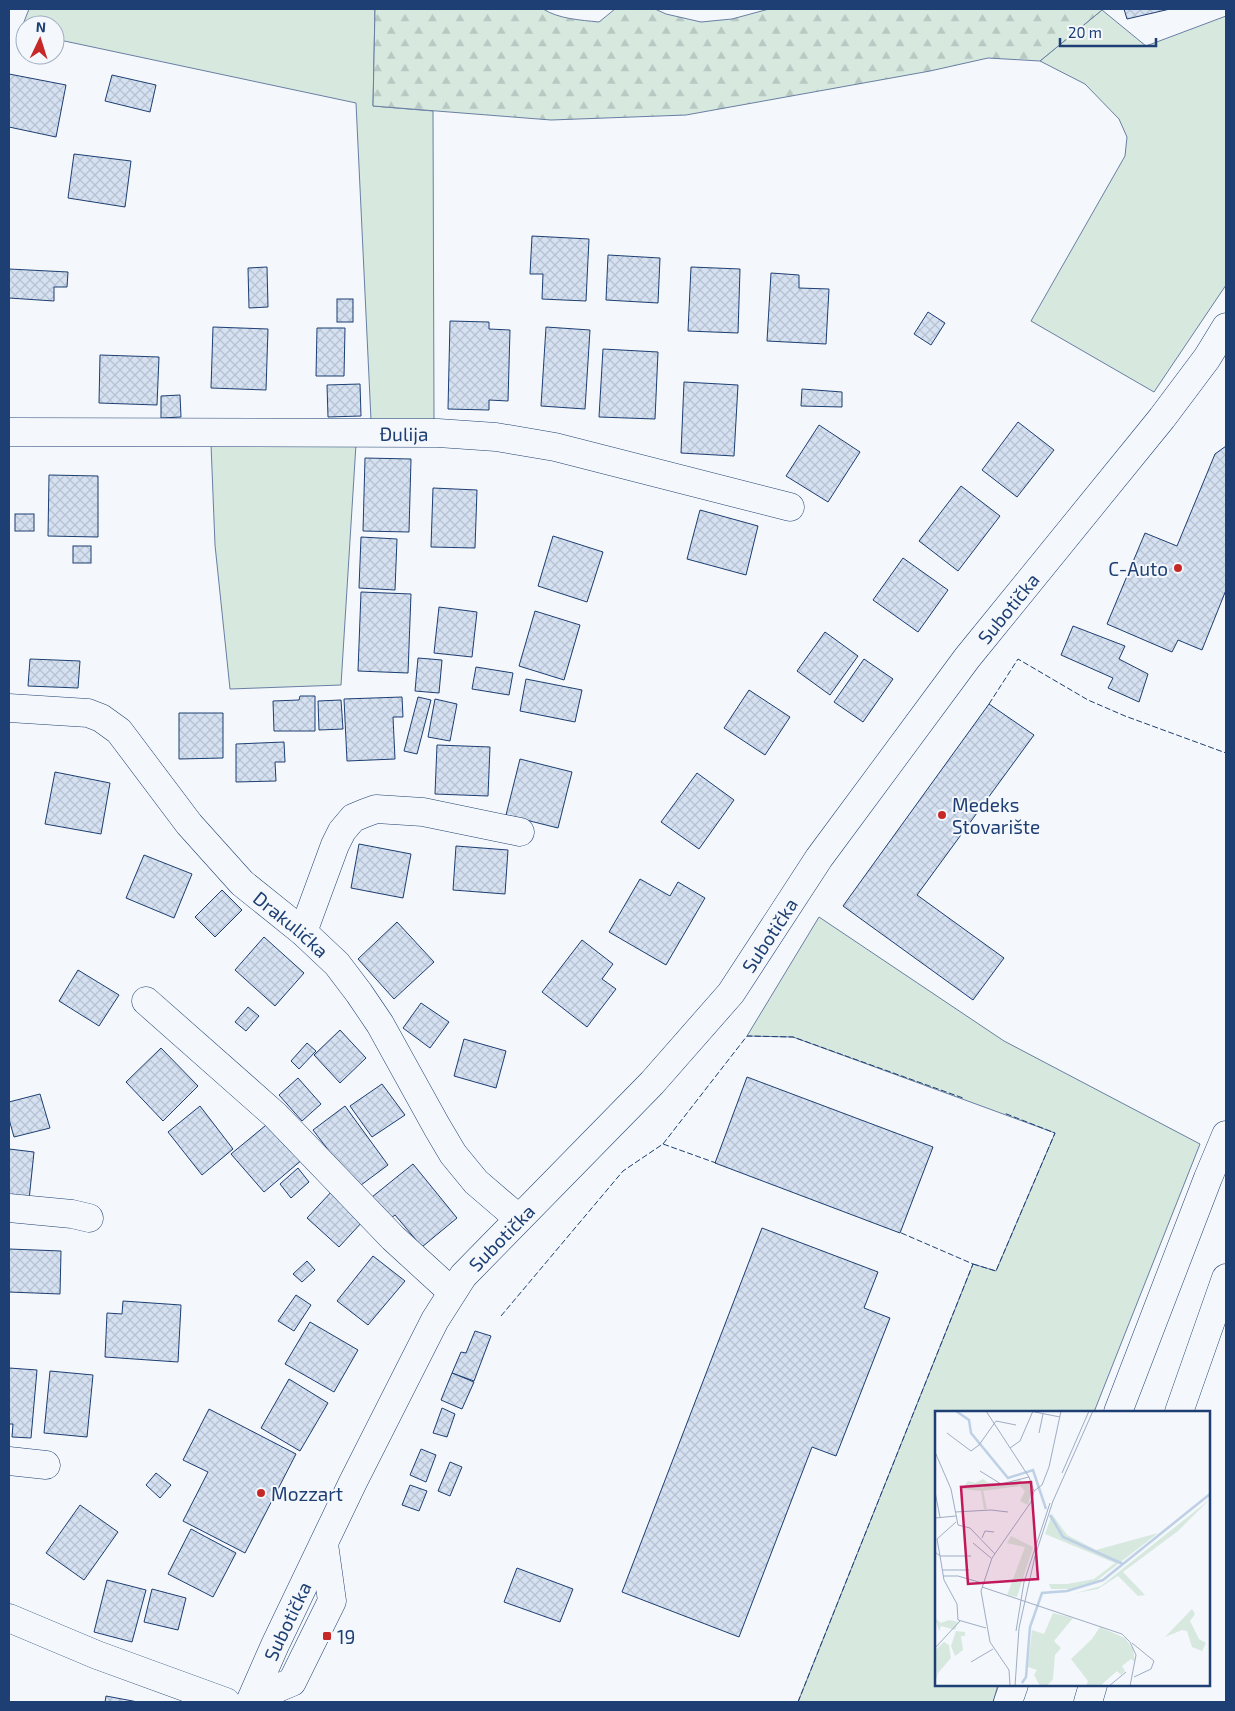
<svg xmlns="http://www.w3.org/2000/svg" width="1235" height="1711" viewBox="0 0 1235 1711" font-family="'Exo 2',sans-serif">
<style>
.grass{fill:#d7e8df;stroke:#687fa3}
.forest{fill:url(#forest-firs);stroke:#687fa3}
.building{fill:url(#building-cross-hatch);stroke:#1d3f73}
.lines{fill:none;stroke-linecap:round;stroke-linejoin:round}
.minor-casing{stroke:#1d3f73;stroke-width:29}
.tertiary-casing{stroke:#1d3f73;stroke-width:29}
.primary-casing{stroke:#1d3f73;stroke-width:29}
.minor{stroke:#f4f7fb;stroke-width:28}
.tertiary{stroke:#f4f7fb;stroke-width:28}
.primary{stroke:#f4f7fb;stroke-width:28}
.fence{stroke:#1d3f73;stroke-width:1;stroke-dasharray:6 2.5;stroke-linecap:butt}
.poi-dot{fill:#c62828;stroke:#f4f7fb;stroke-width:2}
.labels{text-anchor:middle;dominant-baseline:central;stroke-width:4;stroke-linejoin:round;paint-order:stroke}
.street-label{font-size:19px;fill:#1d3f73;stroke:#f4f7fb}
.poi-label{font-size:19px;fill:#1d3f73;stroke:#f4f7fb;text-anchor:start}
.inset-river{fill:none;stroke:#bed0e5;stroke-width:2.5}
.inset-road{fill:none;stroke:#9eadc5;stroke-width:1}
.view{fill:#c2185b;fill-opacity:0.15;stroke:#c2185b;stroke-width:2.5}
.inset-edge{fill:none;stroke:#1d3f73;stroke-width:2.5}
</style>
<defs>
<pattern id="forest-firs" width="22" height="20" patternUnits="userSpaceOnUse" patternTransform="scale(1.25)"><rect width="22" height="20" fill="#d7e8df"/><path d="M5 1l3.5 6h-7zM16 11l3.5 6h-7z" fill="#b8c8c3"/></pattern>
<pattern id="building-cross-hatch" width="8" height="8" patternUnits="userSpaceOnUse" patternTransform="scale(1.25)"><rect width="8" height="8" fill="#d5e0f0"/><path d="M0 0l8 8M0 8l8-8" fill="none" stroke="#b6c1d1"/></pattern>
</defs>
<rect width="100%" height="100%" fill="#f4f7fb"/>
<g class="grass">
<polygon points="29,9 375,9 373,106 433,111 434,420 371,420 356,103 55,39 55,25 25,25 25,33 20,32"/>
<polygon points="1102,10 1146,46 1226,16 1226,285 1154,392 1031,321 1125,156 1127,137 1119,119 1085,84 1040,61"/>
<polygon points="211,444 356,444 341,685 230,689 215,545"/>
<polygon points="819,917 1004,1041 1200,1144 1094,1412 936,1412 936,1685 998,1685 993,1702 798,1702 973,1264 996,1271 1055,1133 793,1037 747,1036"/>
</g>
<path class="forest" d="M375,9h168c16,10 37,11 56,13l16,-13h40l11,5 35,8 31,-3 37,-10h332l1,1 -62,51 -52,-3 -58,13 -244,44 -135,5 -178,-14z"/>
<g class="building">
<polygon points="1124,9 1170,9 1127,19"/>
<polygon points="9,74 66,85 56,137 9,127"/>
<polygon points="112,75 156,85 150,112 105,101"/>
<polygon points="74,154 131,161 125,207 68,198"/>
<polygon points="532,236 589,239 586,301 542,299 543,274 530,274"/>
<polygon points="608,255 660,258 658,303 606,300"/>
<polygon points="267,267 268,307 249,308 248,268"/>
<polygon points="691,267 740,269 738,333 688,331"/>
<polygon points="9,269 68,272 67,287 54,287 54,301 9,298"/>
<polygon points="771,273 799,275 799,288 829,289 826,344 767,341"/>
<rect x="337" y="299" width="16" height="23"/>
<polygon points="928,312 945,323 931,345 914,334"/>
<polygon points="450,321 489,322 489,329 510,330 508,401 489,400 489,410 448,409"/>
<polygon points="213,327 268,329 266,390 211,388"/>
<polygon points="546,327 590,330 585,409 541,406"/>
<polygon points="317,328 345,328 344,376 316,376"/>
<polygon points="603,349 658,352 655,419 599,417"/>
<polygon points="100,355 159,357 157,405 99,403"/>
<polygon points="684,382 738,385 734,456 681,453"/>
<polygon points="360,384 361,416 328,417 327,385"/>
<polygon points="802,389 842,392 842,407 801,406"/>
<polygon points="180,395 181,417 161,418 161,396"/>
<polygon points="1018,422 1054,450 1017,497 982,470"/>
<polygon points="819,425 860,452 828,502 786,476"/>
<polygon points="1226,446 1226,590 1202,650 1178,640 1172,652 1107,624 1145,533 1177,546 1215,454"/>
<polygon points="365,458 411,459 409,532 363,531"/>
<polygon points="49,475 98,476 98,537 48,536"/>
<polygon points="961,486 1000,516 958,571 919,541"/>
<polygon points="433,488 477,490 475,548 431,547"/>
<polygon points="700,510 758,526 746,575 687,559"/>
<rect x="15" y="514" width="19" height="17"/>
<polygon points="553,536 603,552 587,602 538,586"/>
<polygon points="361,537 397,539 395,590 359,588"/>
<rect x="73" y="546" width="18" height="17"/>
<polygon points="903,558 948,590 918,632 873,600"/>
<polygon points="361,592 411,594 408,673 358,671"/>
<polygon points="439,607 477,612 472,657 434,653"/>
<polygon points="535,611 580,625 564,680 519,666"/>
<polygon points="1073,626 1125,646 1119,659 1148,674 1139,702 1108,688 1113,678 1061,655"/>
<polygon points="825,632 858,656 830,695 797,671"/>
<polygon points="418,658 442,660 439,693 415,691"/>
<polygon points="30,659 80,661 78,688 28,686"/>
<polygon points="864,659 893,679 863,722 834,702"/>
<polygon points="476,667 513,673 509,695 472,689"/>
<polygon points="526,679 582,690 575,722 520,711"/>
<polygon points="749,690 790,717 765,755 724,728"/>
<polygon points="300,696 315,696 315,731 274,731 273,701 299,700"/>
<polygon points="402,697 403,717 393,717 395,759 347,761 344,699"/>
<polygon points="418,697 431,700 417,754 404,751"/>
<polygon points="435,699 457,704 450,741 428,737"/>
<polygon points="341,700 343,729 319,730 318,701"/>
<polygon points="989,704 1034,735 917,895 1004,958 973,1000 843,906"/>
<polygon points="179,713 223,713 223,758 179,759"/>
<polygon points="284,742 285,762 275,762 276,781 236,782 236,744"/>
<polygon points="437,745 490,747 488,796 435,794"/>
<polygon points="520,759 572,772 558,828 506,815"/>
<polygon points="55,772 110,783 101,834 45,824"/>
<polygon points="697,773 734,800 699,849 661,822"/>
<polygon points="359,844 411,854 403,898 351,888"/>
<polygon points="456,846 508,850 505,894 453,890"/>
<polygon points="144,855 192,874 174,918 126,898"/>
<polygon points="640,879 670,896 678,882 705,898 666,965 609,932"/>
<polygon points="222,890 242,910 215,937 195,917"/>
<polygon points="397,922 434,962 394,999 358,959"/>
<polygon points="264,937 304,973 275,1006 235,970"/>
<polygon points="582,940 613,964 602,979 616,989 587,1027 542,992"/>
<polygon points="78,970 119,995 99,1026 59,1001"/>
<polygon points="421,1003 449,1022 430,1048 403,1028"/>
<polygon points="248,1007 259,1016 246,1031 235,1022"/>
<polygon points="340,1030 366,1058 340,1083 314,1055"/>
<polygon points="464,1039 506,1051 496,1088 454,1076"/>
<polygon points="307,1043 316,1051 299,1069 291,1061"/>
<polygon points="161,1048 198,1086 163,1121 126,1082"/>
<polygon points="747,1077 933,1147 900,1233 715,1163"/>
<polygon points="298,1078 321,1104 302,1121 279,1095"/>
<polygon points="382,1084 405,1115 372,1137 350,1106"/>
<polygon points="40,1094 50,1128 14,1137 9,1119 9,1102"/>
<polygon points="200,1106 233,1149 202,1175 168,1132"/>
<polygon points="345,1106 388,1165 357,1188 313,1130"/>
<polygon points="271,1121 303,1159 264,1192 231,1154"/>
<polygon points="9,1149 34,1152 29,1200 9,1198"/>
<polygon points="413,1164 457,1218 422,1247 395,1215 390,1219 372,1197"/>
<polygon points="298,1168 309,1182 291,1198 280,1184"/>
<polygon points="333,1190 364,1220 339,1247 307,1218"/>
<polygon points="762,1228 878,1272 864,1308 890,1318 836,1456 812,1447 739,1637 622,1592"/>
<polygon points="9,1249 61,1251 60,1294 9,1292"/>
<polygon points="373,1256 405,1281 368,1325 337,1301"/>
<polygon points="307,1261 315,1270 302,1282 293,1274"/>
<polygon points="296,1295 311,1305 294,1331 278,1321"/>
<polygon points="123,1301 181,1305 178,1362 105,1357 107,1313 122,1314"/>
<polygon points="310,1322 358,1350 334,1392 285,1364"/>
<polygon points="475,1331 491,1336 474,1381 452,1373 461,1352 466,1353"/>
<polygon points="9,1368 37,1370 31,1438 12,1437 13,1424 9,1424"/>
<polygon points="50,1371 93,1375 87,1437 44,1433"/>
<polygon points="452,1373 474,1382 462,1409 441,1400"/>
<polygon points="289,1379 328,1403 300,1451 261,1428"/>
<polygon points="442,1408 455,1414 447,1437 433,1433"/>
<polygon points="209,1409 296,1454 245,1553 183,1521 208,1472 183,1460"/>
<polygon points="421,1449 436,1455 426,1482 410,1475"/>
<polygon points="450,1462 462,1467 450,1496 438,1491"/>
<polygon points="156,1473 171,1485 160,1498 146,1485"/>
<polygon points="410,1485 427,1491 419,1511 402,1505"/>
<polygon points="80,1505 118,1532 84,1580 46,1553"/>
<polygon points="191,1529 236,1553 213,1597 168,1574"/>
<polygon points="517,1568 573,1589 560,1622 504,1602"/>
<polygon points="107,1580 146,1590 132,1642 94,1632"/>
<polygon points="152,1589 186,1598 178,1630 144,1622"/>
<polygon points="106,1696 138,1702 105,1702"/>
</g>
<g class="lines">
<g class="minor-casing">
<g id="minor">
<path id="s1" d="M9,432l429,1 58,4 59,10 235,60"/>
<path id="s2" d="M9,708l79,5 13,5 18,13 70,93 53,59 61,49 34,32 22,29 21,31 57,103 16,27 23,28 42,36"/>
<polyline points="303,932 335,845 342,831 353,818 365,813 376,809 423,812 520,832"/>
<polyline points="146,1001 275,1115 393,1238 452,1292"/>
<polyline points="9,1208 72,1214 89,1218"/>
<polyline points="9,1461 46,1465"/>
<polyline points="9,1618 97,1655 226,1702"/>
</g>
</g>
<g class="tertiary-casing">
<g id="tertiary">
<polyline points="252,1699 292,1682 332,1601 324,1544"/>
<path id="s3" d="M250,1702l25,-57 78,-163 82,-162 28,-44 189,-193 79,-90 88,-135 148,-200 195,-240 45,-60 19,-31"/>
</g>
</g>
<g class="primary-casing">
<g id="primary">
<polyline points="1118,1412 1208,1178 1226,1135"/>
<polyline points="1179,1412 1226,1278"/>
<polyline points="1008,1702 1014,1685"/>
<polyline points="1088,1702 1093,1685"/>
</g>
</g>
<use href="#minor" class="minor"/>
<use href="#tertiary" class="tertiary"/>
<use href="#primary" class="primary"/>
<g class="fence">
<polyline points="989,704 1018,659 1088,700 1125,716 1226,753"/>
<polyline points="663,1144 747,1036 793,1037 963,1098"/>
<polyline points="973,1264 996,1271 1055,1133 1004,1113"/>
<polyline points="501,1316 623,1171 663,1144 716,1163"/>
<polyline points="798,1702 973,1264 899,1232"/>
</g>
</g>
<g class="poi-dot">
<circle cx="1178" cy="568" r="5"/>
<circle cx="942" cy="815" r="5"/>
<circle cx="261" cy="1493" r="5"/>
<rect x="322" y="1631" width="10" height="10" rx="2.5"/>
</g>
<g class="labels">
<g class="street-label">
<text stroke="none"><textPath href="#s1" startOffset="395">Đulija</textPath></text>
<text stroke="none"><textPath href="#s3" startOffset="1341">Subotička</textPath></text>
<text stroke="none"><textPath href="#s2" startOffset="375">Drakulićka</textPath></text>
<text stroke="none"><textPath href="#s3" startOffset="936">Subotička</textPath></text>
<text stroke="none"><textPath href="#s3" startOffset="531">Subotička</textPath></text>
<text stroke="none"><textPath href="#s3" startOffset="89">Subotička</textPath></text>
</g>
<g class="poi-label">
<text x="1168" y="568" text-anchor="end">C-Auto</text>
<text x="952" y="804">Medeks<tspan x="952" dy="22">Stovarište</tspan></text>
<text x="271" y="1493">Mozzart</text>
<text x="337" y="1636">19</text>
</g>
</g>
<g transform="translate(935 1411)">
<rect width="275" height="275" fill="#f4f7fb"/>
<path d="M48,68l4,3 -5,3 5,24h-3l-3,-18 -19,-2 6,-8 7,2zM88,72h8l1,5 -4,17 -8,-4 5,-10 -5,-5zM274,89l-31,31 -55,41 22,23 -7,1 -20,-20 -20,13 -22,4 25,-7zM117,103l15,21 29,15 62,-17 -63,49 -26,7h-18l-2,-5h18l27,-5 21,-16 -70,-29zM76,125l22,11 -16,50 -10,-2 18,-48 -18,-4zM118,202l20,5 -19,23 7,7 -6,7 -2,24 -6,7h-7l-6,-11 3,-5 -9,-3 4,-37 12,4zM0,207l6,5 8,-3 9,2 -3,8 -14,-4 -2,5zM165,216l25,11 8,11 2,13 -4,-3 -9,7 3,5 -4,4 -4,-4 -17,15h-14l2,-5 -17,-22 21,-20zM21,220l9,1v4h-4l2,14 -8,6 -4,-10z" fill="#d7e8df"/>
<path d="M85,68l3,4 -3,3 -38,5 3,-9 16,3zM257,198l3,5 -5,7 9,18 7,4 -4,8 -10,-4 -5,-16 -5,-1 -17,7zM9,231l5,3 2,13 -13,15 -3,10v-33z" fill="#d7e8df"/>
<path class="inset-river" d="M21,0l13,9 2,13 37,45 25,-8 13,39M115,104l13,22 60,27M87,272l4,-6 4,-50 12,-34 25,-2 36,-11 107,-86"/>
<path class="inset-road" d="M51,0l43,66 5,14 -3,11 -39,56 -11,33 9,51 19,28 1,16M95,0l30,6M12,22l24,18 8,-6 17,-24 20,4M104,22l4,-19M75,37l10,-7 13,-30M0,41l16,37 7,36 12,3 25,26M45,60l21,13 28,-7M127,62l27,-62M99,80l8,-6 7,-18 12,-56M0,81l5,25M20,101l36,-2 17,2M0,107l21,-2M21,111l-19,17 3,17h31M47,127l3,-7 9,1M38,132l18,15M0,141l5,4 4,24 13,24 1,16 28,8M7,159h27M8,165h15l24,7M47,176l140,47 8,8 6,13 -6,31M81,220l8,-49 26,-79M197,232l22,18 -3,8 -17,8M0,237l25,-27M36,251l22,-13M80,275l4,-58 16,-72 18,-55 40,-90M174,275l17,-14"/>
<path class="view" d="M96,71l7,97 -70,5 -7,-97z"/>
<rect width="275" height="275" class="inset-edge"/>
</g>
<rect width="1235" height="1711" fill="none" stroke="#1d3f73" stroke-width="20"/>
<g transform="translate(40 40) rotate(4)"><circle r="24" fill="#f4f7fb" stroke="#9eadc5"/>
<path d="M0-4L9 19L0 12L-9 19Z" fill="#c62828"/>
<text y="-8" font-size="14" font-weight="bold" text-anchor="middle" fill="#1d3f73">N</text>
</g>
<path d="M1060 38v8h96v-8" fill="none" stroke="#1d3f73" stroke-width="2.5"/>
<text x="1068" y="38" font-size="15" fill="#1d3f73" stroke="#f4f7fb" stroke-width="4" paint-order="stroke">20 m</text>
</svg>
